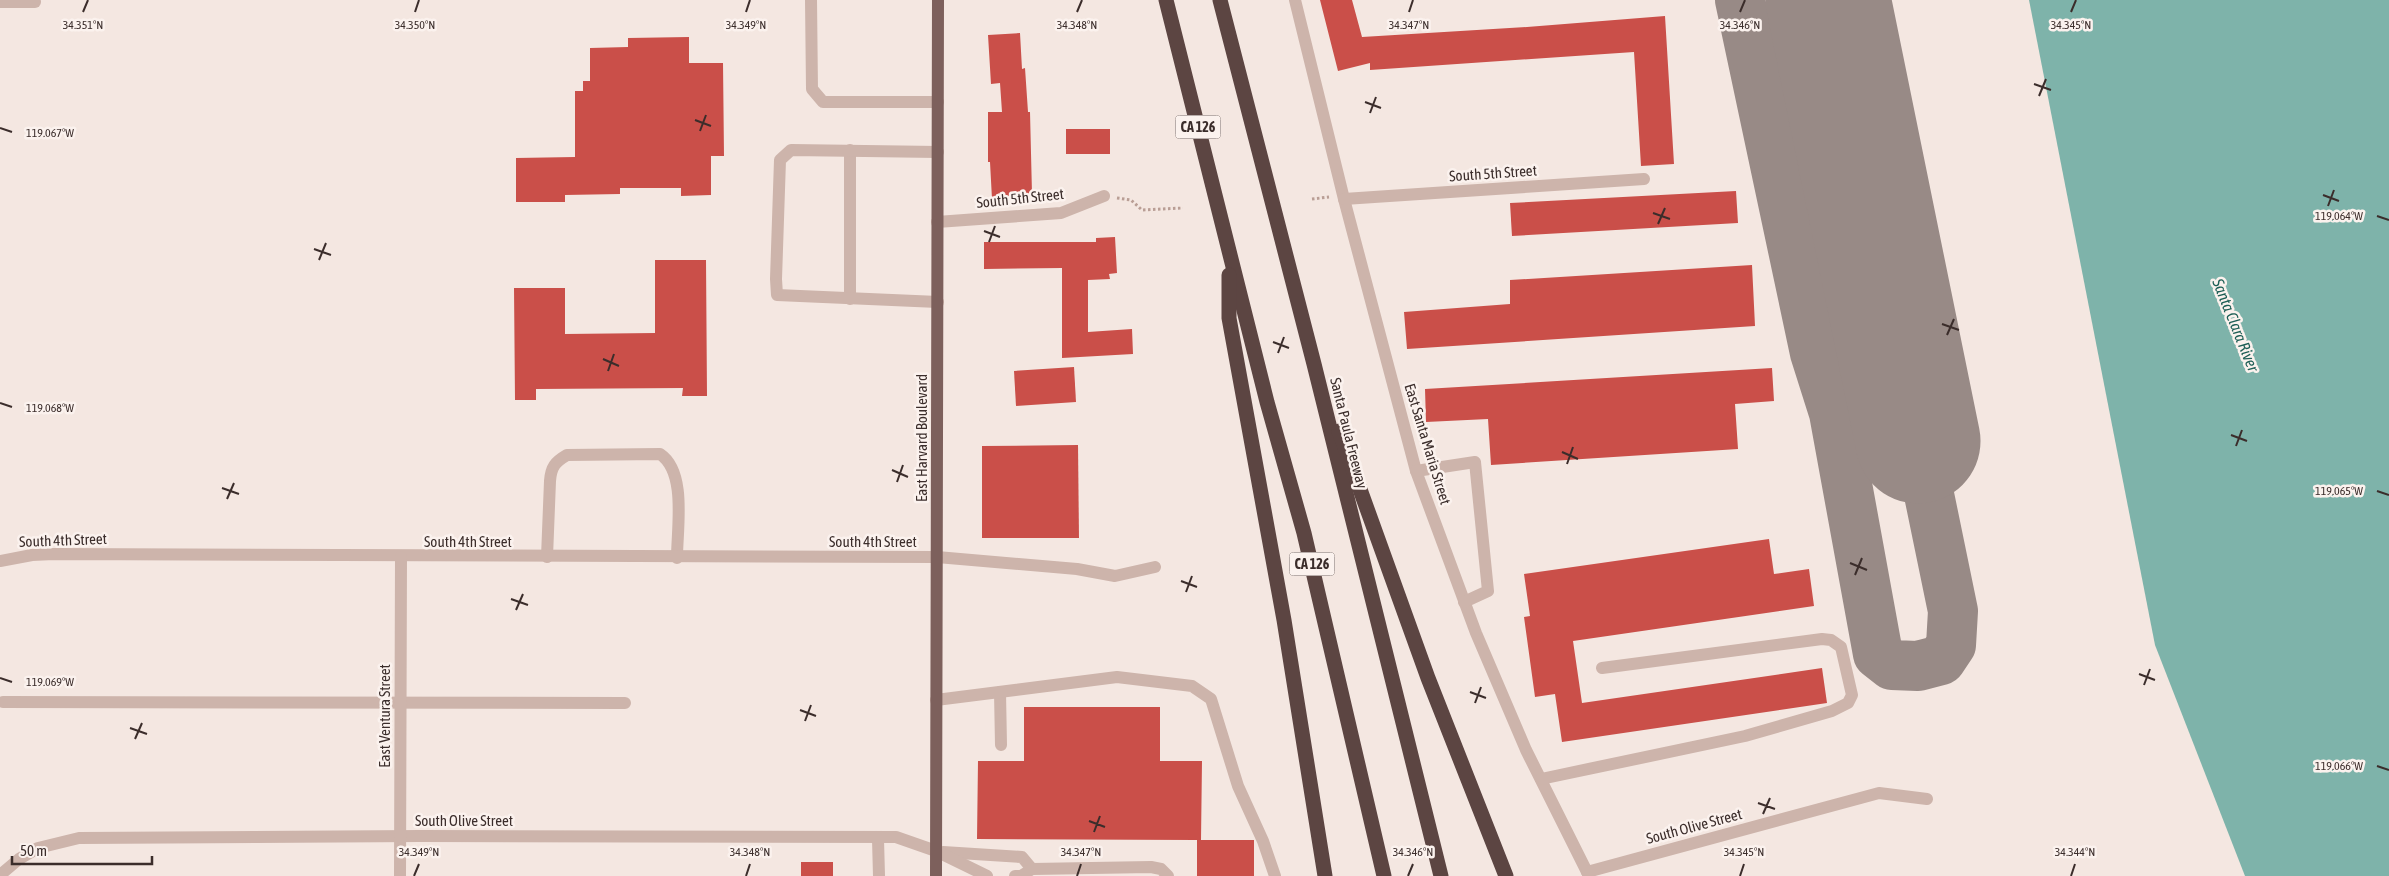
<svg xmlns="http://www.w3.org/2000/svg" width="2389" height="876" viewBox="0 0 2389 876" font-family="'Asap Condensed',sans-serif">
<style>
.water{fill:#7eb3aa}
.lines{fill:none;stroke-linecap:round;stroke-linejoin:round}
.taxiway{stroke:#988a86;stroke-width:50}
.runway{stroke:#988a86;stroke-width:125}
.building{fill:#ca4f49}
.path{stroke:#b99e95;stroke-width:3;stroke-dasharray:2.5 2.5;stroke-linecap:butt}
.minor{stroke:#cdb4ab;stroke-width:12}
.major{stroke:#7d605c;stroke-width:12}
.highway{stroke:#5c4542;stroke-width:15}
.ticks{fill:none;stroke:#3b2d2b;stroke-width:2}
.labels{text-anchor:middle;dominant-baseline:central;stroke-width:5;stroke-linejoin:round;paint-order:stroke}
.shield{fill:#fbf2ee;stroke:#756866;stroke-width:1}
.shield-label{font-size:14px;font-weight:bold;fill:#3b2d2b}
.street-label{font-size:15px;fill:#3b2d2b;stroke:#fbf2ee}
.water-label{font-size:16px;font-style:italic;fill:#1e5f56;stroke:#fbf2ee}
.ticks-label{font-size:12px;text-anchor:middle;fill:#3b2d2b;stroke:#fbf2ee;stroke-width:5;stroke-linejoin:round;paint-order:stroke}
</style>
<rect width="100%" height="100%" fill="#f4e7e1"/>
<polygon class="water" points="2029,0 2389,0 2389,876 2245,876 2155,645"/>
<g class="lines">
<polyline class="taxiway" points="1740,0 1815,353 1834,413 1878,654 1892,665 1918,666 1941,660 1951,645 1953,611 1918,441"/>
<polyline class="runway" points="1828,0 1918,441"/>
</g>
<g class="building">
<polygon points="1320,0 1352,0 1362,37 1527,27 1665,16 1674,164 1641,166 1634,52 1370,70 1370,63 1338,71"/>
<polygon points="1020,33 1022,69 1025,68 1028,112 1030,112 1032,194 1022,194 1022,197 992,199 990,162 988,162 988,112 1002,112 1000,83 991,84 988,35"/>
<polygon points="689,37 689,63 723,63 724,156 711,156 711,195 681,196 681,188 620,188 620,194 565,195 565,202 516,202 516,158 575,157 575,91 583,91 583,81 590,81 590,48 628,47 628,38"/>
<rect x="1066" y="129" width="44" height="25"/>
<polygon points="1736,191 1738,223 1512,236 1510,203"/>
<polygon points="1115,237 1117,273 1109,274 1110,279 1088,280 1088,332 1132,329 1133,354 1062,358 1062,268 984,269 984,242 1096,242 1096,238"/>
<polygon points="655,260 706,260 707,396 682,396 683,388 536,389 536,400 515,400 514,288 565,288 565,334 655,333"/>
<polygon points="1752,265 1755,326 1407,349 1404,312 1510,304 1510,280"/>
<polygon points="1074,367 1076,402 1016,406 1014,371"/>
<polygon points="1772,368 1774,401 1735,404 1738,449 1491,465 1488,419 1426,422 1425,389"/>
<polygon points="1078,445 1079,538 982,538 982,446"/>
<polygon points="1769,539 1774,574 1809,569 1814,606 1573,641 1582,703 1822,668 1827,703 1562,742 1555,694 1535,697 1524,617 1530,616 1524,574"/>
<polygon points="1024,707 1160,707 1160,761 1202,761 1201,840 1254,840 1254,876 1197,876 1197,840 977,839 978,761 1024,761"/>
<rect x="801" y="862" width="32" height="14"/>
</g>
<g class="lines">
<g class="path">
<polyline points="1117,198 1131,200 1142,210 1183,208"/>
<polyline points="1312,199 1329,197"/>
</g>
<g class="minor">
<polyline points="811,0 812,89 823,102 938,102"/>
<polyline points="1295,0 1344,199 1416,471 1476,633 1526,750 1589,876"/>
<polyline points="0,2 35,2"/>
<polyline points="1344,199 1644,179"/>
<polyline points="937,222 1061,213 1104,196"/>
<polyline points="850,299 850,150"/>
<polyline points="938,302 777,295 776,279 780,160 791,150 938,152"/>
<polyline points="1416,471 1475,462 1488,591 1464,602"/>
<path d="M547,557l3,-76c1,-14 5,-19 17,-26l93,-1c27,18 17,74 17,104"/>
<polyline points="0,561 32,555 54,554 937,557 1077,569 1115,576 1155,567"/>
<polyline points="1000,692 1001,745"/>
<polyline points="936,700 1117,677 1192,686 1211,699 1238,786 1263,841 1275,876"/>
<polyline points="3,702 625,703"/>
<polyline points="1541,779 1745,736 1832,711 1848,703 1852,695 1841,647 1831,640 1822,639 1602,668"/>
<polyline points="878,839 879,876"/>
<polyline points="943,852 1022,857 1032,869"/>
<polyline points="1587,872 1879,793 1927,799"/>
<polyline points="0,875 19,859 38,848 79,838 421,836 896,837 936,851 987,876"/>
<polyline points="400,876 401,557"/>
<polyline points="1015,876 1021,876 1032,869 1151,867 1161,869 1168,876"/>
</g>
<polyline class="major" points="936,876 938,0"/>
<g class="highway">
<polyline points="1166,0 1267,402 1304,533 1384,876"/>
<polyline points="1220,0 1314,364 1441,876"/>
<polyline points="1229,275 1229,318 1284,620 1325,876"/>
<polyline points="1339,431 1428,678 1506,876"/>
</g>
</g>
<path class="ticks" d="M83,12l5,-12M415,12l4,-12M746,12l4,-12M1077,12l5,-12M1409,12l4,-12M1740,12l5,-12M2071,12l5,-12M2034,84l17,6M2039,96l7,-17M1365,102l16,6M1370,113l6,-16M695,120l16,6M0,128l12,4M700,131l6,-16M2323,195l16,6M2328,206l6,-16M1653,213l17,6M2377,216l12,4M1658,224l7,-16M984,231l16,6M989,242l6,-16M314,249l17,6M319,260l7,-17M1942,324l17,6M1947,335l7,-16M1273,342l16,6M1278,353l6,-16M603,359l16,7M608,371l6,-17M0,403l12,4M2231,435l16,6M2236,446l6,-16M1562,452l16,7M1567,464l6,-17M892,470l16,7M897,482l6,-17M222,488l17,6M2377,491l12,4M227,499l7,-16M1850,563l17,7M1855,575l7,-17M1181,581l16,6M1186,592l6,-16M511,599l17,6M516,610l7,-16M2139,674l16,6M0,678l12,4M2144,685l6,-16M1470,692l16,6M1475,703l6,-16M800,710l16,6M805,721l6,-16M130,728l17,6M135,739l7,-16M2377,766l12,4M1758,803l17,6M1763,814l7,-16M1089,821l16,6M1094,832l6,-16M414,876l5,-12M746,876l4,-12M1077,876l4,-12M1408,876l5,-12M1740,876l4,-12M2071,876l4,-12"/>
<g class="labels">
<g class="shield">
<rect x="1175.5" y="115.5" width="45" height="23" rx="4"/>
<rect x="1289.5" y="552.5" width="45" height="23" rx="4"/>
</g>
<g class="shield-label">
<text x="1198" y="127">CA 126</text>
<text x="1312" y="564">CA 126</text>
</g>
<g class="street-label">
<text transform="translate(1493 173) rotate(-4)">South 5th Street</text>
<text transform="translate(1020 198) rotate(-6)">South 5th Street</text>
<text transform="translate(1349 433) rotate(76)">Santa Paula Freeway</text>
<text transform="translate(921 438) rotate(-90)">East Harvard Boulevard</text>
<text transform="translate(1428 444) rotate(73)">East Santa Maria Street</text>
<text transform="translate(63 540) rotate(-2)">South 4th Street</text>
<text x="468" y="541">South 4th Street</text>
<text x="873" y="541">South 4th Street</text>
<text transform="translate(384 716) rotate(-90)">East Ventura Street</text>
<text x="464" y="820">South Olive Street</text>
<text transform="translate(1694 826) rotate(-15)">South Olive Street</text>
</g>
<g class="water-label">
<text transform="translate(2236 325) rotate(68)">Santa Clara River</text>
</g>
</g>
<g class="ticks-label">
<text x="415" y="29">34.350°N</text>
<text x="1409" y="29">34.347°N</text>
<text x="1740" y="29">34.346°N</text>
<text x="2071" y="29">34.345°N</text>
<text x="83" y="29">34.351°N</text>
<text x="746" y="29">34.349°N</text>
<text x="1077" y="29">34.348°N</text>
<text x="50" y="137">119.067°W</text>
<text x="2339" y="220">119.064°W</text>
<text x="50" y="412">119.068°W</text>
<text x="2339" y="495">119.065°W</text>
<text x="50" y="686">119.069°W</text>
<text x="2339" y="770">119.066°W</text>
<text x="419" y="856">34.349°N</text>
<text x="750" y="856">34.348°N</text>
<text x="1081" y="856">34.347°N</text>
<text x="1413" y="856">34.346°N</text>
<text x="1744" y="856">34.345°N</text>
<text x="2075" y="856">34.344°N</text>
</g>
<path d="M12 856v8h140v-8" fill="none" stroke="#3b2d2b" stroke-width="2.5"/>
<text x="20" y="856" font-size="15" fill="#3b2d2b" stroke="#fbf2ee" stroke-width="4" paint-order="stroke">50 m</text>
</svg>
